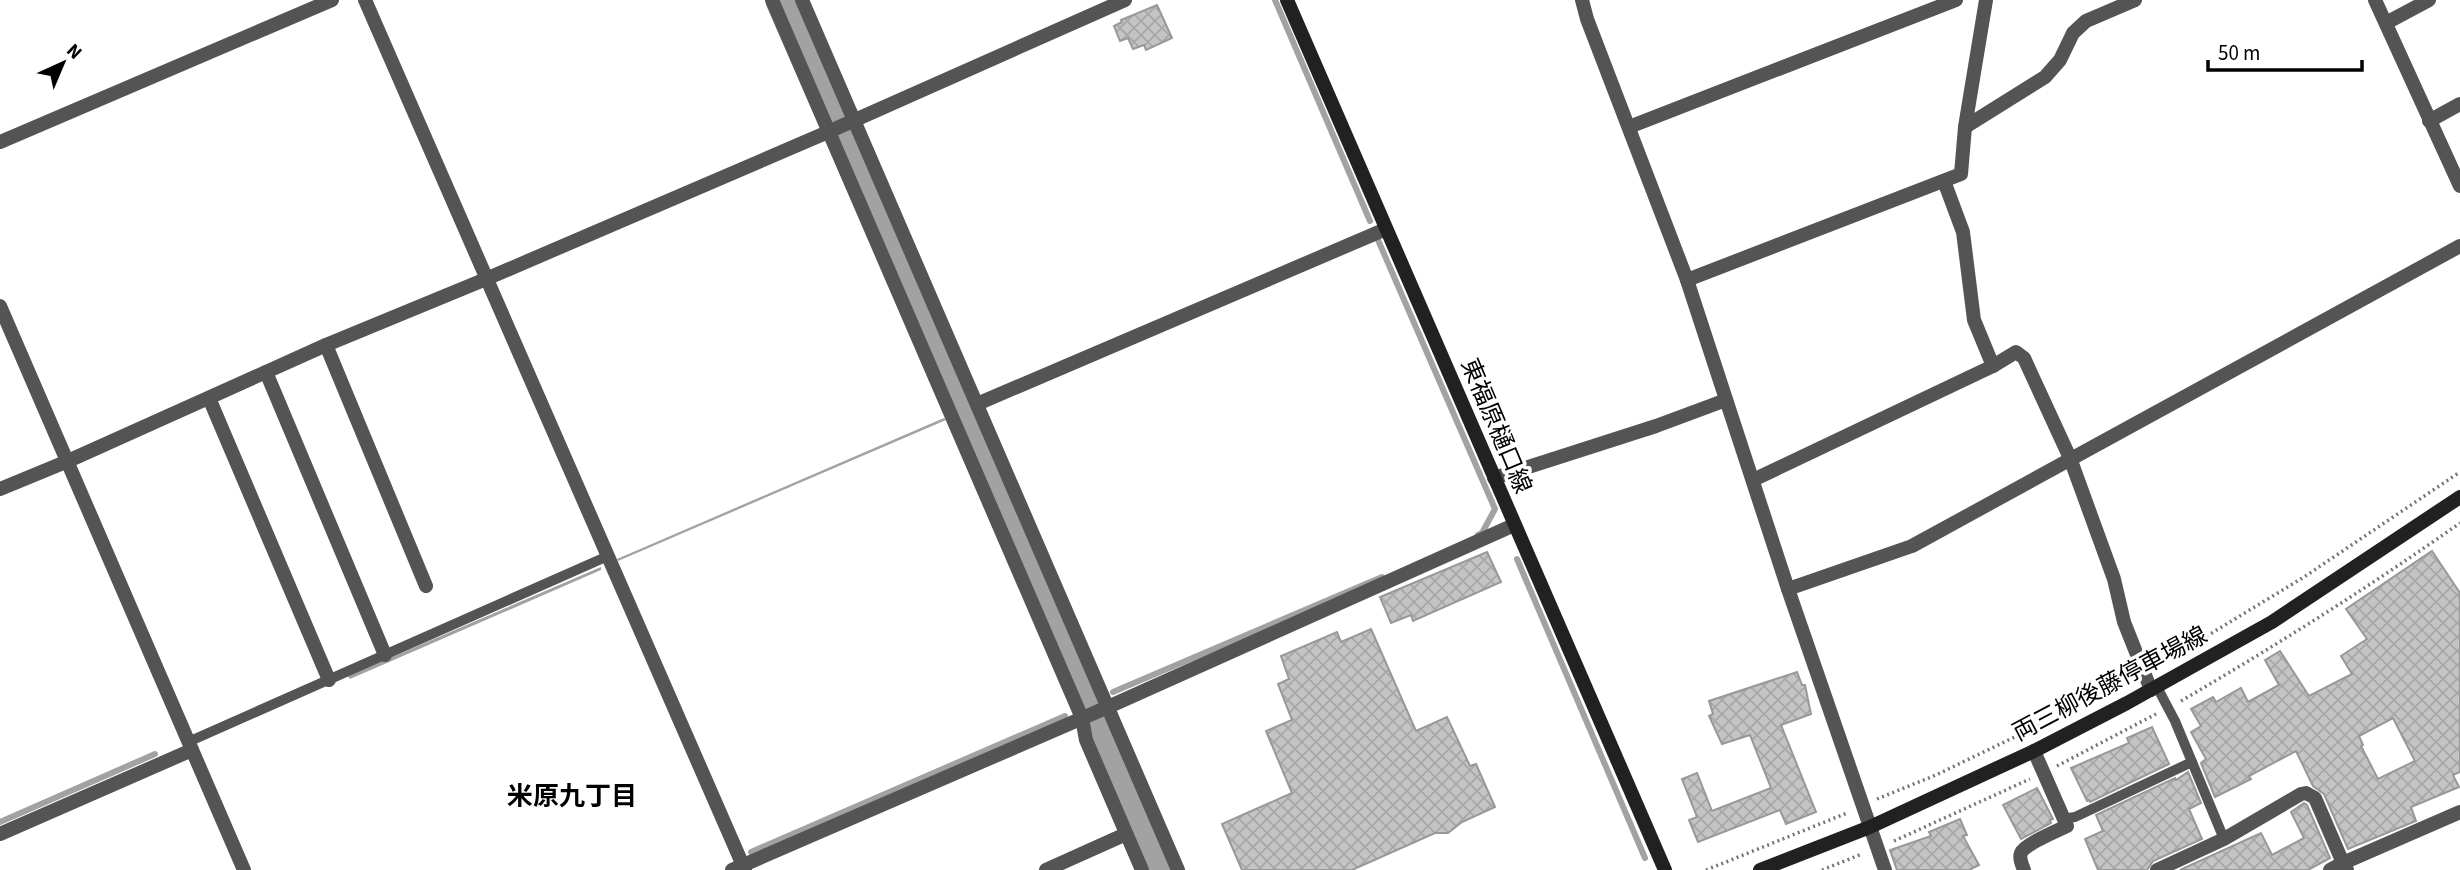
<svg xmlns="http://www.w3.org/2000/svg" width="2460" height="870" viewBox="0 0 2460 870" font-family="'Source Sans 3','Noto Sans JP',sans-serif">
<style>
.water{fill:#a2a2a2}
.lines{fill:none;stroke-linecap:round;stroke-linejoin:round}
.stream{stroke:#a2a2a2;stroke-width:6}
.river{stroke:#a2a2a2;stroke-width:37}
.building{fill:url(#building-cross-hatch);stroke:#989898;stroke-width:2;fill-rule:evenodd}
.path{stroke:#767676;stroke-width:3.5;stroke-dasharray:2 3.5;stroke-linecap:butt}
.service{stroke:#545454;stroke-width:10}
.minor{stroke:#545454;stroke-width:14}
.secondary{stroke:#212121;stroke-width:14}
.labels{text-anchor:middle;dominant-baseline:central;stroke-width:7;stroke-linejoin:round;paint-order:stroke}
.street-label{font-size:24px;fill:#000;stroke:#fff}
.neighbourhood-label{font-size:26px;font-weight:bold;fill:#000;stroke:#fff}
</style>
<defs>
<pattern id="building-cross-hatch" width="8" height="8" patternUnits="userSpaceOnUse" patternTransform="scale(1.75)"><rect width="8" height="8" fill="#c4c4c4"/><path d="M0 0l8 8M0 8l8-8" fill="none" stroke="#a7a7a7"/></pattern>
</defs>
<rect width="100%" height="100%" fill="#fff"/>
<g class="water">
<polygon points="944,418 946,420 618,561 617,559"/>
<polygon points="601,567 601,570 350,679 348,676"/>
</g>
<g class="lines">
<g class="stream">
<polyline points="1275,0 1370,221"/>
<polyline points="1378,240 1495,509 1482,533 1478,535"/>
<polyline points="1517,559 1645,858"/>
<polyline points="1113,692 1382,577"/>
<polyline points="0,822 155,754"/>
<polyline points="751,852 1065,716"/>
</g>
<polyline class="river" points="784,0 1164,870"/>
</g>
<g class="building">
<polygon points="1157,5 1172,38 1146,50 1144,45 1133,49 1128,38 1120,41 1114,26 1122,22 1121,20"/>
<path d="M2432,551l28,42v179l-7,3 6,12 -48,20 5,14 -68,28 -24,-55 -11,-8 -17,-35 -47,25 2,3 -36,18 -14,-34 5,-4 -15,-27 10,-6 -10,-17 22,-12 3,5 25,-14 7,14 31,-17 -14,-25 15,-9 29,45 43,-22 -11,-18 26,-17 -21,-30zM2393,718l22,43 -37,18 -17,-33 2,-1 -4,-9z"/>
<polygon points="1487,552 1501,582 1413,621 1411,615 1391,623 1380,597"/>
<polygon points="1371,629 1416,731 1447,717 1470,766 1476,764 1495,807 1462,822 1448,833 1435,833 1352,870 1242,870 1222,824 1292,793 1266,731 1292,720 1278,684 1289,679 1281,656 1337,632 1341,642"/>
<polygon points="1797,672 1802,685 1805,685 1811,714 1781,725 1816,812 1786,824 1780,810 1698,842 1689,820 1697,817 1682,779 1697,773 1712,811 1771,788 1750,735 1722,744 1709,716 1713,714 1709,701"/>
<polygon points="2152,727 2169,764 2090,802 2089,800 2087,801 2071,768 2129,743 2127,738"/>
<polygon points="2188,772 2201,803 2189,809 2202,839 2153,861 2147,870 2098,870 2085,839 2103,831 2096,815 2175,778 2176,780"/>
<polygon points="2037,788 2053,819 2050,820 2051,823 2021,839 2003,805"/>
<polygon points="2304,803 2307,805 2330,858 2308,870 2180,870 2261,833 2272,855 2304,838 2291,812"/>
<polygon points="1960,819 1967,835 1963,836 1979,865 1969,870 1897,870 1890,850 1931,836 1929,832"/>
</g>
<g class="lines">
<g class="path">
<polyline points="2197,642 2304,577 2460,472"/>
<polyline points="2157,663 2187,647"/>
<polyline points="2102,694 2129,680"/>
<path d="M2181,701c96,-56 188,-114 279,-178"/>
<polyline points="2057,766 2156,714"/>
<polyline points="1877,799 1936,775 2083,704"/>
<polyline points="1894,841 2030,779"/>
<polyline points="1706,870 1847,813"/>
<polyline points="1822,870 1862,854"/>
</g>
<g class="service">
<polyline points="2157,687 2175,721 2224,839"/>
<polyline points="188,742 608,556"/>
<polyline points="2063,819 2075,817 2192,762"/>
</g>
<g class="minor">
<polyline points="365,0 745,870"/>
<polyline points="772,0 1082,718 1086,740 1142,870"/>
<polyline points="802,0 1178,870"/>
<polyline points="1582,0 1587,19 1687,280 1788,589 1885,870"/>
<polyline points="2375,0 2460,186"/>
<polyline points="2386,23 2429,0"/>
<polyline points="2429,121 2460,104"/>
<polyline points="1629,127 1956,0"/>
<polyline points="1965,127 2045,77 2060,60 2073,33 2086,21 2135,0"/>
<polyline points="0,142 332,0"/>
<polyline points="1944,181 1963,232 1974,320 1993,366"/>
<polyline points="1687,280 1961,174 1965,127 1986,0"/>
<polyline points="0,306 244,870"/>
<polyline points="326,345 426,586"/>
<polyline points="266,372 385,655"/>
<polyline points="209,398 329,680"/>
<polyline points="977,404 1386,229"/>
<polyline points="1494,478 1656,426 1726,400"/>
<polyline points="1753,480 1993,366 2016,352 2024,358 2070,458 2114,579 2124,622 2151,690"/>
<polyline points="0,489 68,461 326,345 486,279 828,132 1125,0"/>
<polyline points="1788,589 1912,546 2460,246"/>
<polyline points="0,834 192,750"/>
<polyline points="732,870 1108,707 1514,525"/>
<polyline points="1046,870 1126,834"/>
<path d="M2024,870c-2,-5 -5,-12 -3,-17 4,-9 36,-22 46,-27l-33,-75"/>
<polyline points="2157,870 2224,839 2301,794 2306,793 2315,798 2343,863 2460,812"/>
<polyline points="2330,870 2343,863 2347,870"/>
</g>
<g class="secondary">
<polyline points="1287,0 1665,870"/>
<polyline points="1760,870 1870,827 2034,751 2127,703 2272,622 2460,497"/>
</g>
</g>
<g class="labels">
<g class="street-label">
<text transform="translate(1496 426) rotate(67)">東福原樋口線</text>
<text transform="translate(2110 684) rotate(-28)">両三柳後藤停車場線</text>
</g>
<g class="neighbourhood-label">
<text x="572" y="796">米原九丁目</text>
</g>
</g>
<g transform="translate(63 63) rotate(44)" stroke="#ffffff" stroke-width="5" paint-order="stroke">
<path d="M0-5L12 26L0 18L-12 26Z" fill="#000000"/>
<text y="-10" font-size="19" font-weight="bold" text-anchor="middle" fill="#000000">N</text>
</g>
<path d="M2208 60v10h154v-10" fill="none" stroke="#000000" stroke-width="3.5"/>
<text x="2218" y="60" font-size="21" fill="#000000" stroke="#ffffff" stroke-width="5" paint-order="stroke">50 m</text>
</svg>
